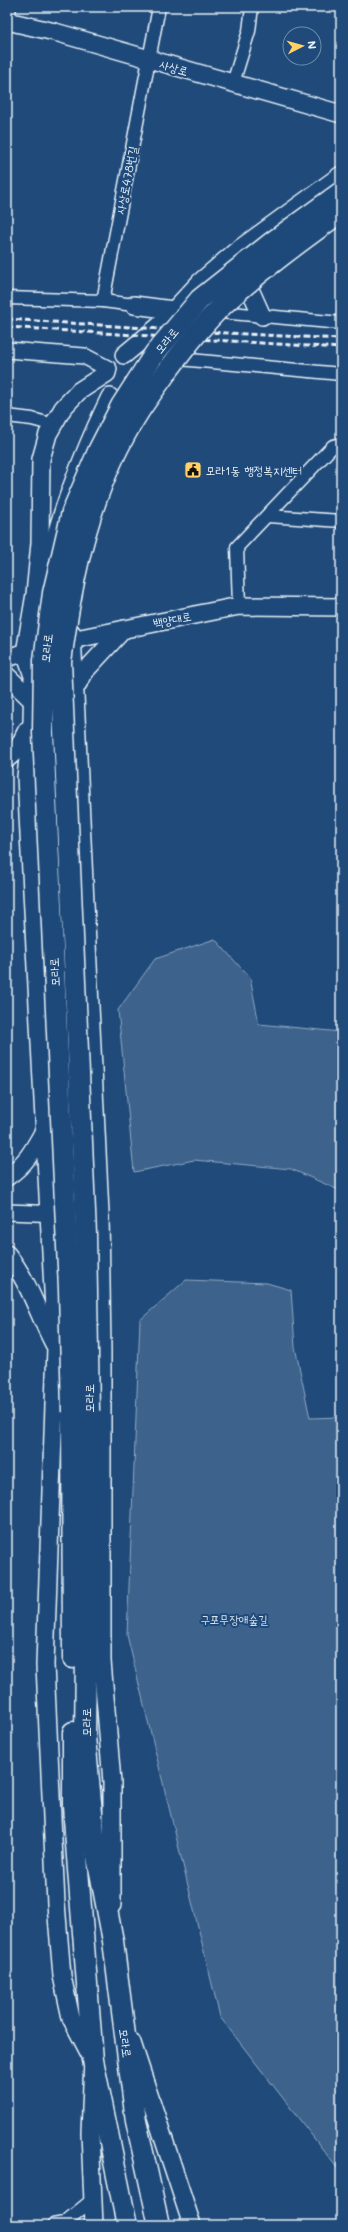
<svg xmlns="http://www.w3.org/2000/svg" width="348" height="2232" viewBox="0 0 348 2232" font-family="Mali,'Poor Story',sans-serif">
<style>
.green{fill:#3c628c;stroke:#92aac2}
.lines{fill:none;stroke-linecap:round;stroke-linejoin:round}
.minor-casing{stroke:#e8f1f8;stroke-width:15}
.tertiary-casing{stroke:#e8f1f8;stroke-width:18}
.secondary-casing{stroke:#e8f1f8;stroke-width:20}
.trunk-casing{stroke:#e8f1f8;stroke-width:23}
.minor{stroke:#1f4a7a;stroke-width:12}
.tertiary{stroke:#1f4a7a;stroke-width:15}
.secondary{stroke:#1f4a7a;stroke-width:17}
.trunk{stroke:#1f4a7a;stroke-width:20}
.rail{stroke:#e8f1f8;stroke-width:3;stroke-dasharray:6 3;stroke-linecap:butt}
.trunk-bridge-casing{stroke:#e8f1f8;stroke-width:23;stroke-linecap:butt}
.trunk-bridge{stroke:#1f4a7a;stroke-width:20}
.labels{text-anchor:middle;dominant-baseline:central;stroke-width:4;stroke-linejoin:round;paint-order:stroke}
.street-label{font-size:12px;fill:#e8f1f8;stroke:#1f4a7a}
.poi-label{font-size:12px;fill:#e8f1f8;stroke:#1f4a7a;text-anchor:start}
.park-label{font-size:12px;fill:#d7e3ed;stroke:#1f4a7a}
</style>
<rect width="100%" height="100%" fill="#1f4a7a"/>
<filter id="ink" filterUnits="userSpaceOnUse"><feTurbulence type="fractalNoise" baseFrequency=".025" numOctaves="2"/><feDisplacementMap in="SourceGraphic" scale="8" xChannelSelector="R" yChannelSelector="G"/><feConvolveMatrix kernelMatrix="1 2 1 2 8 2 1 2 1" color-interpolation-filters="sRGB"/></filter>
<g filter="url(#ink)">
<g class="green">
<polygon points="215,939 250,978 259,1024 341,1032 341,1191 291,1169 194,1160 134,1172 118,1010 155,959"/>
<polygon points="186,1280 267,1283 291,1290 295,1347 310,1418 341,1417 341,2173 220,2017 127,1635 140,1320"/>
</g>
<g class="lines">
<g class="minor-casing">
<g id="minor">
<polyline points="7,24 10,7"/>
<polyline points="233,83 249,31 252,7"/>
<polyline points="7,298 103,301 134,305"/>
<polyline points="103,301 159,7"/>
<polyline points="220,312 341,323"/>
<polyline points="179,359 341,374"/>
<polyline points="7,416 32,419 54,425"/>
<polyline points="268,516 341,521"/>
<polyline points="239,606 237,547 333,446 341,444"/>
<polyline points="53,2225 64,2223 91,2201"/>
</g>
</g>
<g class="tertiary-casing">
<g id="tertiary">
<polyline points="7,350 84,356 109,369"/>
<polyline points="7,1212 61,1214"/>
</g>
</g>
<g class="secondary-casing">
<g id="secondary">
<polyline points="7,21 55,32 341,114"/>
<polyline points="249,287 262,316"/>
<polyline points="134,305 173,310"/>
<polyline points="124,355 159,326 200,282 235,252 341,175"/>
<path d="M46,574c13,-60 37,-121 64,-177"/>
<polyline points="72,633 100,1213 102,1352 102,1661 112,1782 112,1905"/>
<polyline points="61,642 239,606 341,607"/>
<polyline points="7,658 35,649"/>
<polyline points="7,676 33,701"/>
<polyline points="74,690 86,670 124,629"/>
<polyline points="7,759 17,750 27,730"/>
<path d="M7,1177c19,-13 27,-28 38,-48"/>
<path d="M7,1254c22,27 31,60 47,90"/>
<polyline points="132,2043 192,2225"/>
<polyline points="94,2225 90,2133 93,2060 71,2018 62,1976 56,1904 45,1665 56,1347 26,777 32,721 33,676 25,653 35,594 40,543 41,459 48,434 63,408 79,391 107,373"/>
</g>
</g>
<g class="trunk-casing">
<g id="trunk">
<polyline points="89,1411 85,1737 95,1846 113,1941 136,2121 159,2225"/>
<polyline points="72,1412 73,1658"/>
<polyline points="73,1732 73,1806 93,2060 127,2225"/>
</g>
</g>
<use href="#minor" class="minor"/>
<use href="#tertiary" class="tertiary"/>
<use href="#secondary" class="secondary"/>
<use href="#trunk" class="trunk"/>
<g class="rail">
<polyline points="7,319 207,332 341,339"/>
<polyline points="7,327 341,348"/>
</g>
<g class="trunk-bridge-casing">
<g id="trunk-bridge">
<path d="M89,1411l-3,-177 -25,-572c11,-86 29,-174 77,-249 9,-14 19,-27 28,-40 18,-24 36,-48 58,-69 37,-34 77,-63 117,-92"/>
<polyline points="72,1412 69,1289 43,733 44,660 53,593 72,512 99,449 121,406 155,353 200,299 272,242 341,192"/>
</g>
</g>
<use href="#trunk-bridge" class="trunk-bridge"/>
</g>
</g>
<defs>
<g id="civic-square" transform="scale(0.9)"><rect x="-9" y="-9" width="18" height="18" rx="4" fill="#ffd166" stroke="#1f4a7a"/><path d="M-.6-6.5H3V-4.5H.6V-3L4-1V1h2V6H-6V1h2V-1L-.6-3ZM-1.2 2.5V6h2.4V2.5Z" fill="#111"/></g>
</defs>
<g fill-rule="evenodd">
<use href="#civic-square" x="193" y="470"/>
</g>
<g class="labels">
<g class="street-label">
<text transform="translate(174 67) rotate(16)">사상로</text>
<text transform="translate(126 180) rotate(-79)">사상로478번길</text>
<text transform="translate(166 340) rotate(-51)">모라로</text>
<text transform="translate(172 619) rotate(-11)">백양대로</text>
<text transform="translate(46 648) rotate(-84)">모라로</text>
<text transform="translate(54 972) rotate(-93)">모라로</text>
<text transform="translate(89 1398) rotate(-90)">모라로</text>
<text transform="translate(86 1722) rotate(-90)">모라로</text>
<text transform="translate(126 2043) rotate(82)">모라로</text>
</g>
<g class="poi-label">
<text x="206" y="470">모라1동 행정복지센터</text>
</g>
<g class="park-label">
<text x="234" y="1619">구포무장애숲길</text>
</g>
</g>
<rect width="348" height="2232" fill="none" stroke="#1f4a7a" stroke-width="24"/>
<rect x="12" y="12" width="324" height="2208" fill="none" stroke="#e8f1f8" stroke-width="1.5" filter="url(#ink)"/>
<g transform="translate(302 46) rotate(84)"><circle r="19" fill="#1f4a7a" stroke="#6f8dac"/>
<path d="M0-3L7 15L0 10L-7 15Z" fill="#ffd166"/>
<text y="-6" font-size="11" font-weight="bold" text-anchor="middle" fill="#e8f1f8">N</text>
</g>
</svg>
